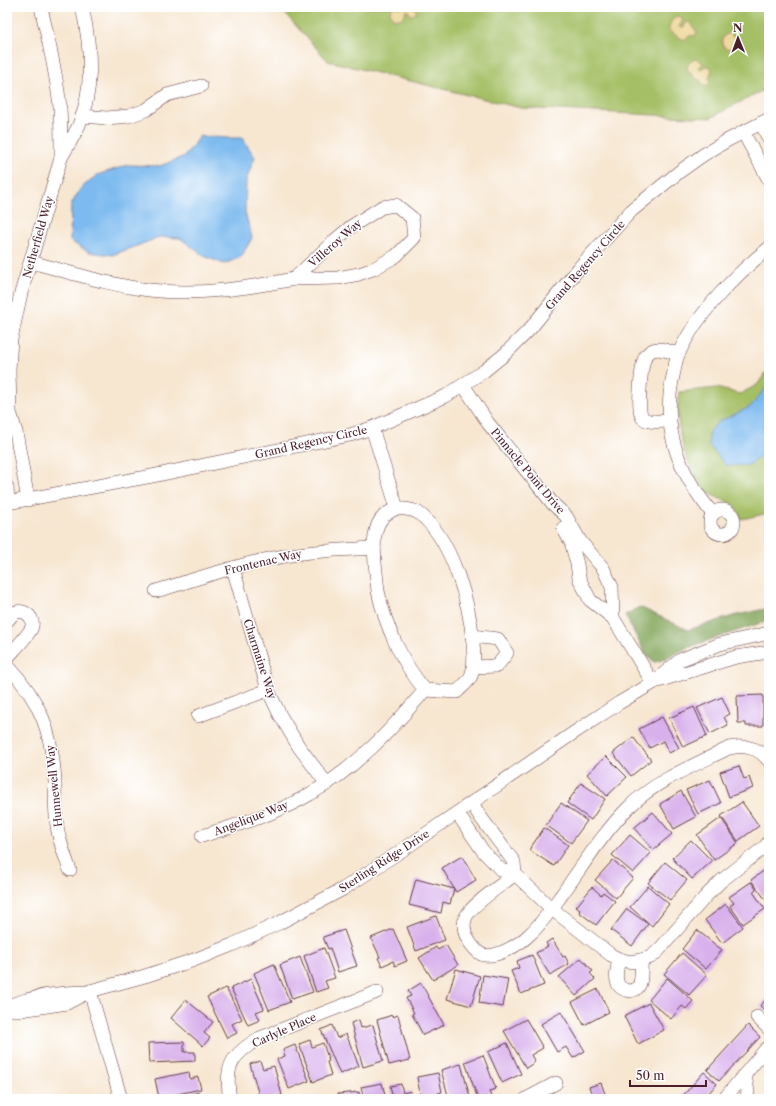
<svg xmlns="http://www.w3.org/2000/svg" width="776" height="1106" viewBox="0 0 776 1106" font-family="'Libre Caslon Text',serif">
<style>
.green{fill:#a4bf65;stroke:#776f48}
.forest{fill:#83a65a;stroke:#666242}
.sand{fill:#eeda9e;stroke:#9c7c64}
.water{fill:#7cbaef;stroke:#636c8d}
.building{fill:#d8b0ec}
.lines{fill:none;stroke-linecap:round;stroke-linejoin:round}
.minor-casing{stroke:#643d44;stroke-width:14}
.minor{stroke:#fff;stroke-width:13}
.labels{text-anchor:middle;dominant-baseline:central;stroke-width:3;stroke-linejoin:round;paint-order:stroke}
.street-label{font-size:11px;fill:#4a1f2b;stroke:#fff}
</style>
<rect width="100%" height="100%" fill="#fff"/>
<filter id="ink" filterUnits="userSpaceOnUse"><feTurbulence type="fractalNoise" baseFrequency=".025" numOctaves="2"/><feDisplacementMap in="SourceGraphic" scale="8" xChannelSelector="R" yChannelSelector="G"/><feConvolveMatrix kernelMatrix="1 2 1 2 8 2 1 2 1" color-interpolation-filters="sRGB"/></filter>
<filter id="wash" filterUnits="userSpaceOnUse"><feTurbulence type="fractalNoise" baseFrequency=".012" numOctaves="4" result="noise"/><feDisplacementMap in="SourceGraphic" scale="16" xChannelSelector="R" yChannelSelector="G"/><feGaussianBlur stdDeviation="0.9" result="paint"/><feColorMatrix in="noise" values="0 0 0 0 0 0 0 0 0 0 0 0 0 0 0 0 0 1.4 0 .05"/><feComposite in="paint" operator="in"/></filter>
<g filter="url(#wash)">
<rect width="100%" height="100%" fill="#f7e6d0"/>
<g class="green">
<polygon points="279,7 765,7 769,11 769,87 710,118 521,108 328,61"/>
<path d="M769,368v145l-27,6c-10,-23 -17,-14 -34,-27 -4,-2 -7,-8 -10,-12 -12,-18 -18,-39 -20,-61 -1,-9 1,-18 1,-27l37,-4 24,6 17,-9z"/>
</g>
<path class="forest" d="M640,607l48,23 45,-14 36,-8v12c-27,10 -55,18 -82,28 -13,5 -19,12 -33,14l-8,-7 -21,-40z"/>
<g class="sand">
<polygon points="392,7 416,7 416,13 413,15 409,14 409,11 407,10 401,19 396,19 392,17 390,12"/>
<path d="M677,16l4,1 2,3 -4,7h5l2,-4 3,-1 8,10 -1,3 -6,1 -7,4 -14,-9c0,-7 2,-11 8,-15z"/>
<polygon points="729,33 733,37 738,39 740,43 738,46 732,46 729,49 726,49 723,45 722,40 724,36"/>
<path d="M696,59l6,3 1,2 -4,3 1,2h2l3,-3h4l3,3 -3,9 1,5 -1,2 -7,-1 -2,-4 -4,-1 -4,-5 -4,-2c-2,-7 1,-11 8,-13z"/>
</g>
<g class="water">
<polygon points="200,136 227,138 242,138 255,157 246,180 245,212 252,238 241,257 224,264 204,256 180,238 159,237 137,246 112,255 89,252 70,241 71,205 80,189 97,175 128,165 160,166 185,156"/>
<polygon points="769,384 769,449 749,465 727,466 709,446 709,432 718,422 750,407"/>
</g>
<g id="blocks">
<g class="building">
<polygon points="763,695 763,726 746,726 746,723 738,723 737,696"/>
<polygon points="722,697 730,714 724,717 728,725 710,734 697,708"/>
<polygon points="694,707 707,736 683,747 669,718"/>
<polygon points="662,717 679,748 669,753 663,741 650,748 639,729"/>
<polygon points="633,737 651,760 631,776 613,753"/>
<polygon points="606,756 627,777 607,796 587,774"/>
<polygon points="739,766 744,779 749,777 753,788 729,797 720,772"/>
<polygon points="710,780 721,803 698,814 686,790"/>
<polygon points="581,783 605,799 591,820 567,803"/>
<polygon points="681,791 696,817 674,829 660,804"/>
<polygon points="742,802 759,826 738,841 721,816"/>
<polygon points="561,803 587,821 571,843 546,825"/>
<polygon points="653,812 672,834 653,850 634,828"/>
<polygon points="721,818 738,843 714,860 697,835"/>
<polygon points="544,828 568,845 554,866 529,850"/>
<polygon points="630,835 651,853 633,873 612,855"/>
<polygon points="691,840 712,861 692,879 672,858"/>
<polygon points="462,856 476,880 456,892 442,868"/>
<polygon points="613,860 633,878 616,898 595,880"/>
<polygon points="665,862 687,880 670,900 648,883"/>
<polygon points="769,867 769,903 768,903 751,880"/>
<polygon points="416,879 454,889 450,904 443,902 441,913 409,905"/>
<polygon points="751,882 756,889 753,892 765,909 743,924 730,906 734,903 729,897"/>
<polygon points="648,886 669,904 652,926 630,907"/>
<polygon points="592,887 601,895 603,892 615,901 596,925 579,912 580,910 576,907"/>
<polygon points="726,904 743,927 722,943 705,920"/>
<polygon points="627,909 648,924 632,946 611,930"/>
<polygon points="436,916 445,940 416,951 407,927"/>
<polygon points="393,929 407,961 395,966 393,961 382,966 378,958 380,957 371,938"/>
<polygon points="344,930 357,966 338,972 330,948 328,949 323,937"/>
<polygon points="697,930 722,950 706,969 682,949"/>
<polygon points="552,939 563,957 565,956 569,964 550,975 536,953 548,946 546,943"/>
<polygon points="446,945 458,965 433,980 419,958 436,947 438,950"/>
<polygon points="324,948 335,978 325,981 328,988 316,992 304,956"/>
<polygon points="682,953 707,975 689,995 664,974"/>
<polygon points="532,955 544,985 521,994 511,971 519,968 517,961"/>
<polygon points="300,957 313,992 292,999 280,965"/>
<polygon points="581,958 593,971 590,973 595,979 576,996 559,977"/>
<polygon points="274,964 290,1002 269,1010 254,973"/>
<polygon points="456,969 480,976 471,1006 447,999"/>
<polygon points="483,975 508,979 503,1007 479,1003"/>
<polygon points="667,978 693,1001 686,1009 682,1006 671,1019 649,1000"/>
<polygon points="251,979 264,1009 256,1012 260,1020 248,1025 231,988"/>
<polygon points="421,983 444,1025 423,1035 412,1014 414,1013 406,998 411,996 408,991"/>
<polygon points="226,988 242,1019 232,1024 237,1033 227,1038 207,997"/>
<polygon points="598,989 609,1012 584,1025 572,1002"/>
<polygon points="769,996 769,1014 760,1006"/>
<polygon points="186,1000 213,1022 204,1033 210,1038 203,1046 171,1018"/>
<polygon points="649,1003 664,1030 638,1044 624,1016"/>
<polygon points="561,1012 585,1051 573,1058 566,1047 557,1052 541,1024"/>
<polygon points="392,1015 393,1017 398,1015 410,1060 389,1065 377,1020"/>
<polygon points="526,1019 543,1048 531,1055 535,1062 526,1068 504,1031"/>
<polygon points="359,1020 361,1028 373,1025 383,1061 363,1067 351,1023"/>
<polygon points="332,1025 337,1038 346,1034 359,1066 340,1074 321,1030"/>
<polygon points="748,1025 760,1037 719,1081 707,1070"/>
<polygon points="310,1040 312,1047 323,1043 329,1061 327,1062 331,1075 313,1082 299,1044"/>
<polygon points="184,1042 184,1052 195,1052 195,1061 149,1063 148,1043"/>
<polygon points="507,1043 521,1074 502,1083 488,1052"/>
<polygon points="295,1045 309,1081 289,1089 277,1059 285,1056 283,1050"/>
<polygon points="483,1055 496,1089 489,1091 491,1097 487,1099 478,1099 465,1062"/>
<polygon points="260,1061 263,1069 274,1066 282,1095 269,1099 260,1099 250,1064"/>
<polygon points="461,1064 470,1097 461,1099 449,1099 441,1070"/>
<polygon points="189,1072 190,1079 198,1077 201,1089 159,1098 155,1079"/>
<polygon points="704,1072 717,1084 703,1099 680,1099"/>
<polygon points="438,1073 442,1092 438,1093 439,1099 421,1099 417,1077"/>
<polygon points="382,1083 386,1099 364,1099 361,1087"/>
<polygon points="601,1083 607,1099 584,1099 583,1098 592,1094 589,1087"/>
<polygon points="401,1084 403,1093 411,1091 412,1099 393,1099 390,1086"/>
<polygon points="199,1092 201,1099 174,1099"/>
<polygon points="359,1092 360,1099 339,1099 338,1094"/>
</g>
</g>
</g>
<g filter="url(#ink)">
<use href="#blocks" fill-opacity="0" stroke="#643d44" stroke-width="1"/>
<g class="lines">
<g class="minor-casing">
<g id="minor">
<path d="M41,7c7,33 16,67 19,101 1,16 1,33 1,50 6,-11 13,-22 18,-33 15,-37 12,-80 3,-118"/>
<polyline points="82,116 107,118 129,116 146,110 167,95 201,86"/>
<polyline points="761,123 769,139"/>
<polyline points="743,132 769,180"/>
<polygon points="396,205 412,218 414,238 396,256 373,269 359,274 338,278 294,279 334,241 352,226 382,207"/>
<path d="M31,262c39,10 78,23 118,28 48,6 98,-2 145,-11"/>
<polyline points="464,386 488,423 553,504 566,516 580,541 603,568 612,587 613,618"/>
<path d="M669,421c-9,0 -21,3 -27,-4 -5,-8 -1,-54 4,-62 2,-1 3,-3 5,-4 8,-5 19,1 27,3"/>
<polyline points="372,428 397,508"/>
<polyline points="7,487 8,503"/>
<polyline points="28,500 16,432 10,412 9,369 11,339 21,293 61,158"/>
<polyline points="7,503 152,476 350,435 372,428 446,396 484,371 505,354 530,329 579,268 631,211 679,172 703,155 728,140 769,119"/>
<path d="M397,508c6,1 15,1 20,4 34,23 53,92 56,131 1,11 2,23 -2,33 -2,6 -10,11 -14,16l-32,-2"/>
<path d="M397,508c-4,2 -10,5 -13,8 -12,11 -10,33 -9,47 1,9 2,19 3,28 7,34 24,72 47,99"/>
<circle cx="722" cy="522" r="12"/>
<path d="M713,514c-34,-41 -52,-84 -40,-138 2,-7 2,-16 6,-23 17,-38 58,-80 90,-105"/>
<polyline points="563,528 571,542 577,564 579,578 590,600 613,618 653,683"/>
<polyline points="233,568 268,690 280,715 299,747 327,784"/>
<path d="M156,591c44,-13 89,-29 135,-36 27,-5 55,-5 83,-7"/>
<path d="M7,621c3,-3 5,-7 9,-9 10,-3 20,7 15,17 -5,9 -17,21 -24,29"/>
<polyline points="472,636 498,639 507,653 497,666 474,667"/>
<path d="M7,665c34,36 45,67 48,116 0,15 0,30 2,45 2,15 8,30 13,44"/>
<polyline points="658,681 736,657 769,652"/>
<polyline points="198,716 268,690"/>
<polyline points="472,803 479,815 514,862 515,874"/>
<polyline points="457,813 483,851 501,870 515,874 552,909 611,955 619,959 630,962 641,960 651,957 659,950 706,896 721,881 766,846 769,841"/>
<path d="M202,836c37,-12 75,-22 108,-42 46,-26 81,-64 115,-104"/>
<path d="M515,874c-12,10 -41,29 -48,41 -5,8 -3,19 2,26 3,5 7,10 12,13 14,6 39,-10 49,-20 11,-10 21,-24 30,-37 22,-30 42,-63 68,-89 28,-28 67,-43 101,-60 16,-3 30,-1 40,13"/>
<path d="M619,959c-1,7 -4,15 -2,22 2,11 20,14 23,2 2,-7 1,-16 1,-23"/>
<polyline points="90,991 121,1099"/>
<path d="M7,1006c25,-9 51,-14 77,-14"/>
<polyline points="7,1010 21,1010 67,1003 90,991 145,976 194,960 232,945 279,923 343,889 404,849 572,734 619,703 653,683 680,660 720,644 769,633"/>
<polyline points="757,1017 769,1029"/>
<polyline points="745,1075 748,1092 746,1099"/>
<path d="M230,1099c-6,-33 2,-45 30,-61l117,-46"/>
<polyline points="526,1099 556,1083"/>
<polyline points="724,1099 766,1049 769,1047"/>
</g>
</g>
<use href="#minor" class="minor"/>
</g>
</g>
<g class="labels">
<g class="street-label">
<text transform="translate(38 237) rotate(-74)">Netherfield Way</text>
<text transform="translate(335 243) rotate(-41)">Villeroy Way</text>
<text transform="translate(585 265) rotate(-49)">Grand Regency Circle</text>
<text transform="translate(311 442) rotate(-13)">Grand Regency Circle</text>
<text transform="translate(528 471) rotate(50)">Pinnacle Point Drive</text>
<text transform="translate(263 562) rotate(-13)">Frontenac Way</text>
<text transform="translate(260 659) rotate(72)">Charmaine Way</text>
<text transform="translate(54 786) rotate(-96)">Hunnewell Way</text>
<text transform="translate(251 818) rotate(-21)">Angelique Way</text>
<text transform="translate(384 861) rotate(-33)">Sterling Ridge Drive</text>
<text transform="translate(284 1030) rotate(-24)">Carlyle Place</text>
</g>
</g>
<rect width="776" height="1106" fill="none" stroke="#fff" stroke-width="24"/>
<g transform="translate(738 38) rotate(359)" stroke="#ffffff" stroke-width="3" paint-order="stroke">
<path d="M0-3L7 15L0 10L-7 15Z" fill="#4a1f2b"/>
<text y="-6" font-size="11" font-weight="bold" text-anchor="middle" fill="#4a1f2b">N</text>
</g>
<path d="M630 1080v6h76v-6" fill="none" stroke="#4a1f2b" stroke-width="2"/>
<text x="636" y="1080" font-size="12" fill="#4a1f2b" stroke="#ffffff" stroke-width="3" paint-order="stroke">50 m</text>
</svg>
